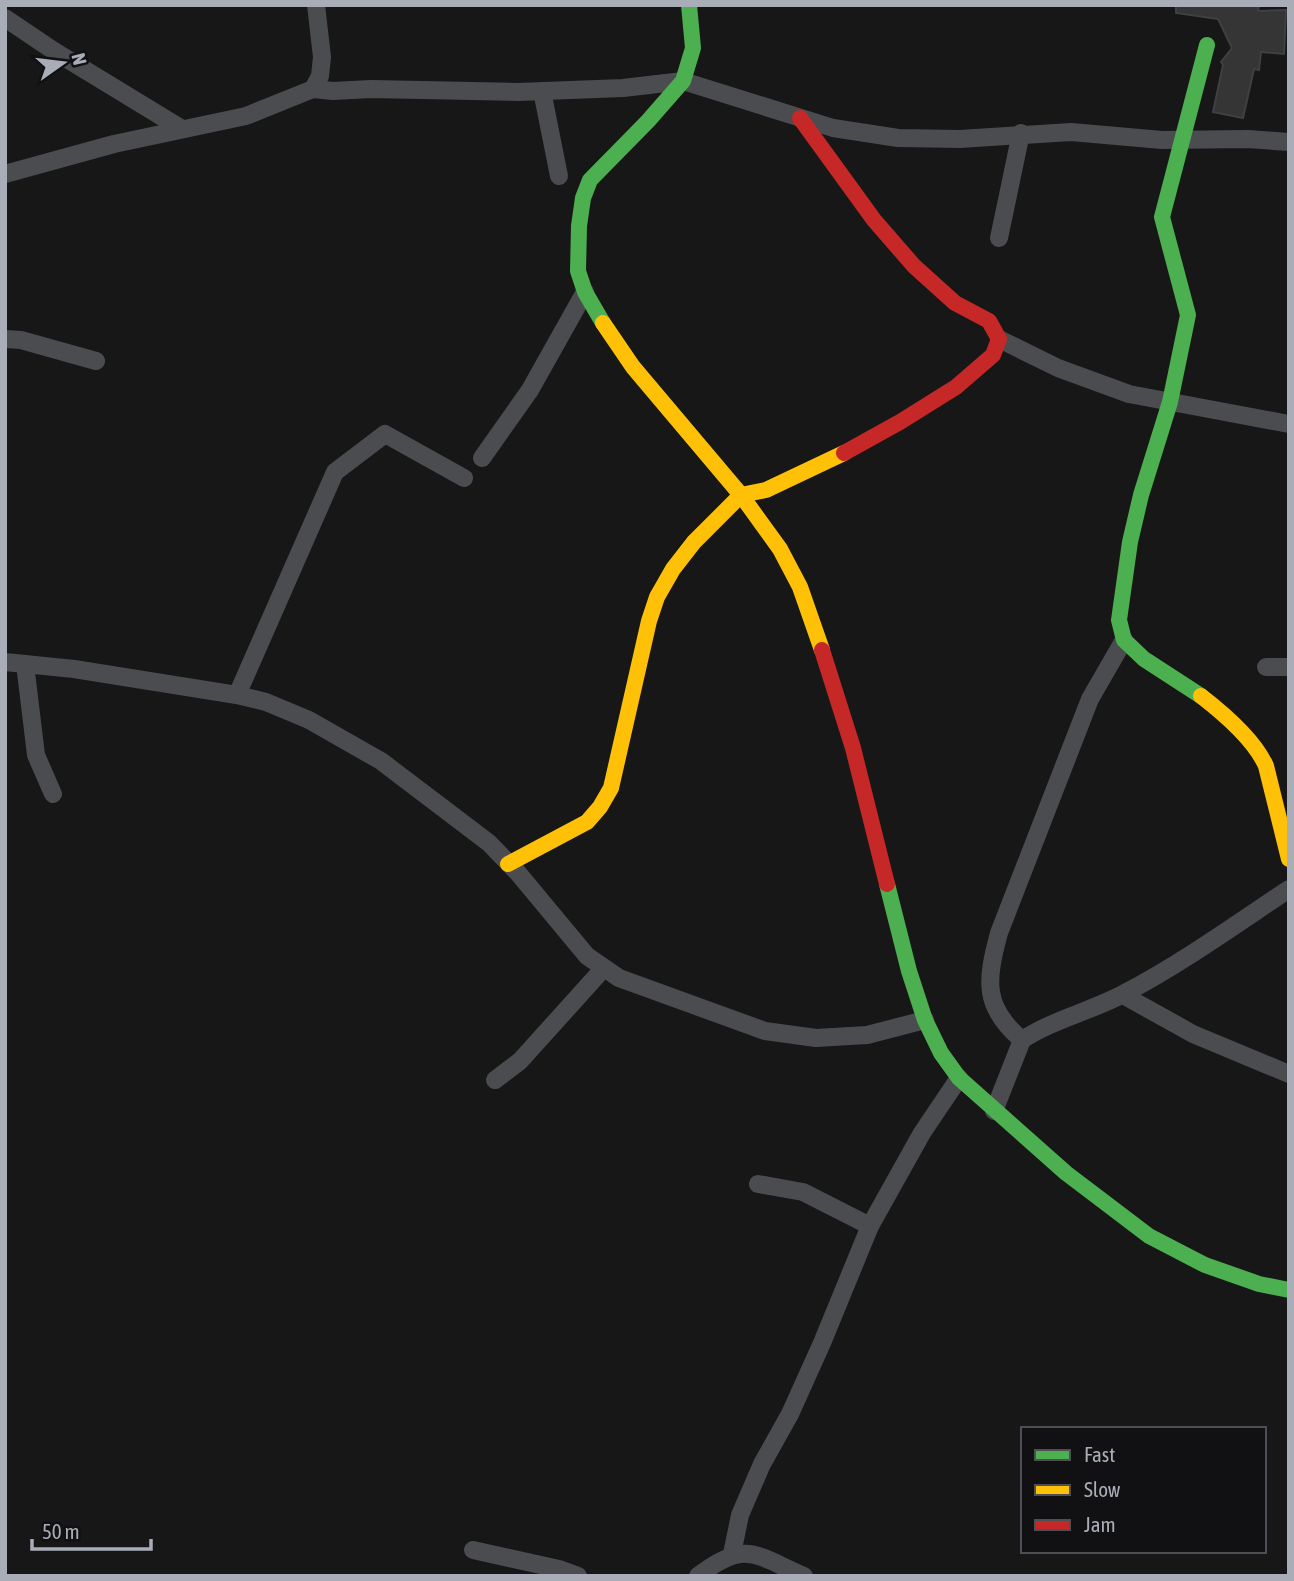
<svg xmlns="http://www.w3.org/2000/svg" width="1294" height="1581" viewBox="0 0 1294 1581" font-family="'Asap Condensed',sans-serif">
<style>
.building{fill:#353536;stroke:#3f4043;stroke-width:2}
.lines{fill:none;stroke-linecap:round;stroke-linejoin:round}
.street{stroke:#4b4c50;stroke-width:18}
.fast{stroke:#4caf50;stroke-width:16}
.slow{stroke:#ffc107;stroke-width:16}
.jam{stroke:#c62828;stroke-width:16}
</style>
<rect width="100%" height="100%" fill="#171717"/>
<polygon class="building" points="1176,5 1259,5 1258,11 1286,10 1284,54 1261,52 1259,70 1254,69 1243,118 1213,112 1223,65 1221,62 1232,48 1218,19 1176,13"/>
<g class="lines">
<g class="street">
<polyline points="5,18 54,51 182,129"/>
<polyline points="313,89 333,91 371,89 518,92 623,88 683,81 833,128 898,138 960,139 1071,132 1162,140 1248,139 1289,142"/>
<polyline points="542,91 559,176"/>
<polyline points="5,174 114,144 246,116 313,89 320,76 322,57 316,5"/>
<polyline points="999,238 1021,133"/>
<polyline points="5,339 21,340 96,361"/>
<polyline points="999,339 1058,368 1129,394 1289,424"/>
<polyline points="482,458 530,390 585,292"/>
<polyline points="5,662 74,669 237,695 266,702 309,720 381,761 489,843 518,873 587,956 619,978 765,1031 816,1038 867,1035 925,1020"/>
<polyline points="25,664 36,755 53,794"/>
<polyline points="1266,667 1289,667"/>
<polyline points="237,695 335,472 385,434 464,478"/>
<polyline points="1123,995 1193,1034 1289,1074"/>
<path d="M1022,1040c-39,-33 -36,-59 -23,-107l91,-234 34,-59"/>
<polyline points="495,1080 520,1061 603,969"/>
<path d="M994,1111l28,-71c32,-21 70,-29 103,-47 57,-30 110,-68 164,-104"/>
<polyline points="758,1184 803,1192 870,1226"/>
<polyline points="473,1550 559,1569 578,1576"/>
<polyline points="732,1554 740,1515 762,1464 790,1414 822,1343 870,1226 922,1133 959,1078"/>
<path d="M698,1576c48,-37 57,-21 106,0"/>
</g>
<g class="fast">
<polyline points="603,323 585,292 578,271 579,226 583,198 590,180 648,121 683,81 693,48 689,5"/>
<polyline points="1201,696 1144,659 1124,640 1119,620 1130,542 1141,495 1170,402 1188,315 1162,217 1207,45"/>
<polyline points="887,884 909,971 925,1020 941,1053 959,1078 1066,1173 1149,1236 1205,1265 1259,1284 1289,1290"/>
</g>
<g class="slow">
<polyline points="603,323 633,367 741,495 780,549 800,587 822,650"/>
<path d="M1201,696c22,17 54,45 65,70l23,93"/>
<polyline points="508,864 587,822 600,807 611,788 649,621 657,597 673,569 694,542 741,495 766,490 844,453"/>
</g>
<g class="jam">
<polyline points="800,118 874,220 914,266 955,303 989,321 999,339 993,355 956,387 900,422 844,453"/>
<polyline points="822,650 853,748 887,884"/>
</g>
</g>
<rect width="1294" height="1581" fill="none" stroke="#a8adb8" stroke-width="14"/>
<rect x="1021" y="1427" width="245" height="126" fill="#111113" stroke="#4d4f55" stroke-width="2"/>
<rect x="1035" y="1450" width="35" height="10" fill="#4caf50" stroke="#4d4f55" stroke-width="2"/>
<text x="1084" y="1462" font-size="21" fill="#a8adb8">Fast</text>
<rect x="1035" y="1485" width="35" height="10" fill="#ffc107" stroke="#4d4f55" stroke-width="2"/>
<text x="1084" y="1497" font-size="21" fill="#a8adb8">Slow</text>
<rect x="1035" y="1520" width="35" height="10" fill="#c62828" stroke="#4d4f55" stroke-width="2"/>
<text x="1084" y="1532" font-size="21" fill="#a8adb8">Jam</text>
<g transform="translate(63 63) rotate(76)" stroke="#111113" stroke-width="5" paint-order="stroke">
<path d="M0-5L12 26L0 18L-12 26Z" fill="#a8adb8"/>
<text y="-10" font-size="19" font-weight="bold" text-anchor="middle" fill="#a8adb8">N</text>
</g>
<path d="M32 1539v10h119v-10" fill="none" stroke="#a8adb8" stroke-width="3.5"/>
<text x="42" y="1539" font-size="21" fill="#a8adb8" stroke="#111113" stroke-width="5" paint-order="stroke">50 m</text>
</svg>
